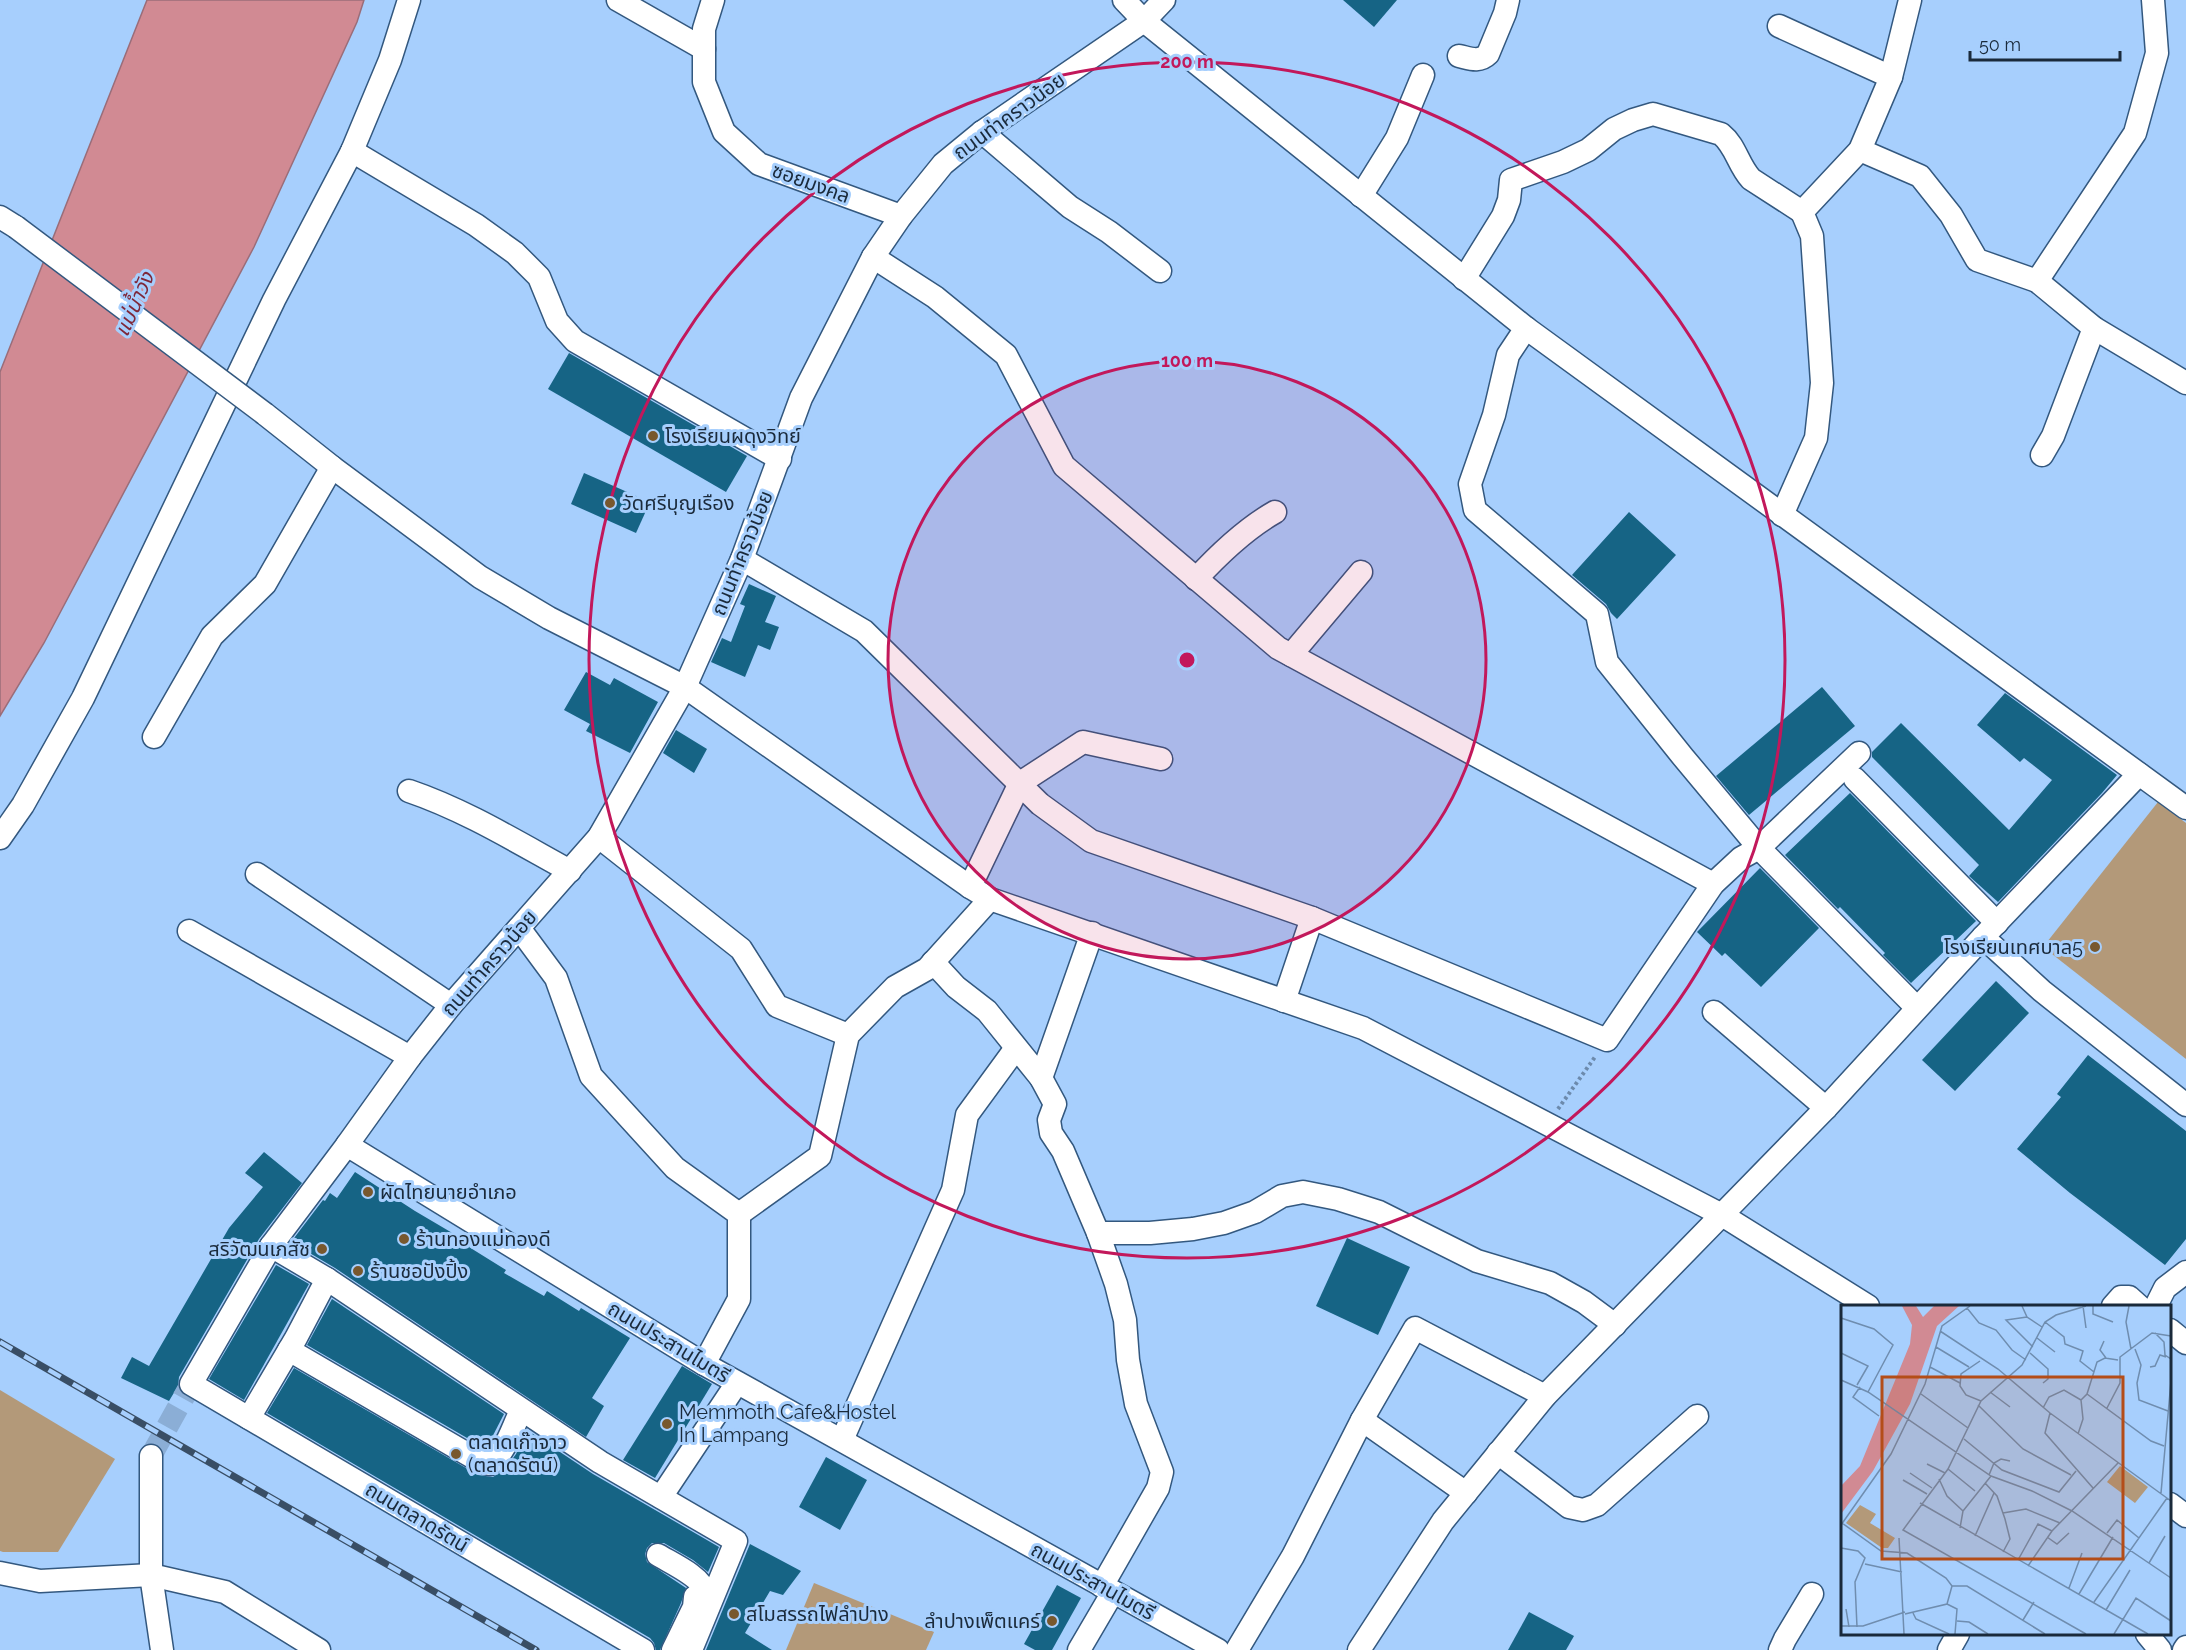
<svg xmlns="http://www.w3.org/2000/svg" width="2186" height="1650" viewBox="0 0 2186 1650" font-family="Raleway,'Noto Sans Thai',sans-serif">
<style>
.green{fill:#b39979}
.water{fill:#d18a93;stroke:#9a6d79;stroke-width:1.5}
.building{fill:#166485}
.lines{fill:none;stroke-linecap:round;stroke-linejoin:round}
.minor-tunnel{stroke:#8baed6;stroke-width:22;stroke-dasharray:22 11;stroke-linecap:butt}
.minor-casing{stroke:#33587f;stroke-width:25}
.path{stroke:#6c8aac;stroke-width:4;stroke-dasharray:3 3;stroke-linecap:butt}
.minor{stroke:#fff;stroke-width:22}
.rail-casing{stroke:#394e65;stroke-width:7}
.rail{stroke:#a7cffd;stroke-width:4.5;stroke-dasharray:14;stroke-linecap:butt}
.minor-bridge-casing{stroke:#33587f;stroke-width:25;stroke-linecap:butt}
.minor-bridge{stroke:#fff;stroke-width:22}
.ring{fill:none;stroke:#c2185b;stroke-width:3}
.poi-dot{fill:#78582e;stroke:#a7cffd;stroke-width:2}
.labels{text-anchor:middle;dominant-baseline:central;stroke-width:6;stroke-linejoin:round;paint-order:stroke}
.street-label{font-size:20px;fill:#1a2a3b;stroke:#a7cffd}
.poi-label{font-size:20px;fill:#1a2a3b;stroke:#a7cffd;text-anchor:start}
.water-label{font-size:21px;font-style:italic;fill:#7e283a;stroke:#a7cffd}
.inset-road{fill:none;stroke:#6f8daf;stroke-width:1.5}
.view{fill:#b44d18;fill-opacity:0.15;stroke:#b44d18;stroke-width:3}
.inset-edge{fill:none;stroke:#1a2a3b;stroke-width:3}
.centre{fill:#c2185b;stroke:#a7cffd;stroke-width:3}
.ring-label{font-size:18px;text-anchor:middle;font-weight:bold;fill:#c2185b;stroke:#a7cffd;stroke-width:6;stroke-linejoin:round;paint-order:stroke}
</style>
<rect width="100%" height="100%" fill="#a7cffd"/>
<g class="green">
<polygon points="2158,802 2186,823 2186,1059 2043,947"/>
<polygon points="0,1390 115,1459 58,1552 3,1552 0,1551"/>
<polygon points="814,1583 934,1632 926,1650 786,1650"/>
</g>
<polygon class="water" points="147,0 364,0 357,22 254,247 44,643 0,716 0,372"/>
<g class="building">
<polygon points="1343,0 1397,0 1374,27"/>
<polygon points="569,353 747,456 726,492 548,389"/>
<polygon points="584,473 650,502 636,533 571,504"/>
<polygon points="1629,512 1676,555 1617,619 1611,613 1606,604 1572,575"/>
<polygon points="749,584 776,596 765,622 779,627 770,650 758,645 745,677 711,662 722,638 731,642 745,606 740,604"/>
<polygon points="586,672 610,685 614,678 658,702 630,753 586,731 590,724 564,710"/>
<polygon points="1822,687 1855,726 1749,815 1716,776"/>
<polygon points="2005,693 2117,775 2102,793 1998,902 1969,876 1979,865 1872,757 1872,752 1901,723 2009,830 2052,780 2024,758 2020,762 1977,725"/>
<polygon points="676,730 707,749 694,773 663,753"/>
<polygon points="1850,793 1976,921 1911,983 1883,955 1885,953 1840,907 1838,909 1785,855"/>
<polygon points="1760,868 1819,928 1761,987 1725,953 1722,956 1697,932"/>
<polygon points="1996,981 2029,1013 1955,1091 1922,1060"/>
<polygon points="2088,1055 2186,1131 2186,1239 2165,1265 2070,1193 2017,1149 2061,1097 2057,1094"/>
<polygon points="264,1152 302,1183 259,1239 179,1377 178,1386 169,1401 121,1378 132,1357 149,1366 229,1228 263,1187 245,1173"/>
<polygon points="355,1172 415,1211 471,1244 469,1247 506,1270 504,1273 544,1296 547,1291 579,1311 581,1308 630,1338 592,1398 604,1406 586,1437 335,1268 291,1242 323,1200 325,1201 330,1193 337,1198"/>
<polygon points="1347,1238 1410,1267 1378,1335 1316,1306"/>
<polygon points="276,1265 309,1284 244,1400 209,1379"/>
<polygon points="332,1299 504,1414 486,1449 307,1345"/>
<polygon points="682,1366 712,1384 655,1478 623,1460"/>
<polygon points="294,1368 478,1475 493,1477 505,1469 516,1454 527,1430 593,1474 719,1547 708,1572 693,1560 664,1543 652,1543 647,1548 645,1554 647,1562 686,1588 681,1603 660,1650 656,1650 654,1643 650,1638 267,1413"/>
<polygon points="826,1457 867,1480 840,1530 799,1507"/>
<polygon points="750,1544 801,1571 783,1595 770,1591 745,1633 772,1650 706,1650"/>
<polygon points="1057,1585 1081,1598 1052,1650 1035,1650 1024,1644"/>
<polygon points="1529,1612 1574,1636 1566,1650 1508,1650"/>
</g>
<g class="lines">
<polyline class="minor-tunnel" points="151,1456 191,1384"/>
<g class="minor-casing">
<g id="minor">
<polyline points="618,0 704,49"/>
<polyline points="713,0 704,29 704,82 724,132 759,164 901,216"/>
<polyline points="1124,0 1144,21 1526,328 2186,808"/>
<polyline points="1779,26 1891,77"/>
<path d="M1459,56c10,2 20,7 29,-2l17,-41 3,-13"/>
<polyline points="982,132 1070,207 1109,232 1160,271"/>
<polyline points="1860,150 1920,176 1951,215 1977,260 2037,281 2094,328 2186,383"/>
<polyline points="352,151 476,225 515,253 539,277 557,321 575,341 780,459"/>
<polyline points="1361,196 1397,138 1423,75"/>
<polyline points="0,217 16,227"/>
<polyline points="873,257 935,297 1006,355 1064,466 1278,648 1713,884"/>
<path d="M1464,279l39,-63 6,-16 2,-20 52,-18 25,-12 26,-21 19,-9 20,-6 68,20c15,12 17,31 30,45l51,33"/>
<polyline points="2037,281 2135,133 2157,53 2153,0"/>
<polyline points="1526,328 1508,355 1494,415 1470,484 1475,510 1597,614 1607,662 1683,757 1759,848 1917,1008"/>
<polyline points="265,414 332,467 480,577 549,618 685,687 970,887 990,899 1363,1028 1722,1215 1868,1306"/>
<polyline points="2042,455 2053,436 2094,328"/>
<polyline points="1782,515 1816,438 1822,383 1812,236 1802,212 1860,150 1891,77 1910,0"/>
<polyline points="742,559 864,631 1040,804 1091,841 1312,918 1607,1040 1713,884 1741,858 1759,848 1859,753"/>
<path d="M1196,579c24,-26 49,-50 79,-67"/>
<polyline points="1291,655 1361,572"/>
<polyline points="154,737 212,636 265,584 332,467"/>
<polyline points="1855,779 1997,923"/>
<path d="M409,791c56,19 108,51 161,80"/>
<polyline points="599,837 741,949 777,1006 848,1035"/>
<polyline points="0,838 23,805 83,698 274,300 352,151 390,60 409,0"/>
<polyline points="257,874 451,1005"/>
<polyline points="970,887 1020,783 1083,742 1161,759"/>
<polyline points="519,928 556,978 591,1076 675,1168 739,1214 739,1299 704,1364"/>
<polyline points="189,931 410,1057"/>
<polyline points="1983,937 2042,991 2186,1105"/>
<polyline points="933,962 956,987 987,1011 1041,1078 1055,1104 1049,1120 1051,1133 1063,1151 1098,1233 1116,1284 1125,1320 1128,1360 1136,1404 1162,1472 1158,1488 1102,1586"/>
<polyline points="1284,1001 1312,918"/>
<polyline points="1714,1012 1826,1108"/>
<polyline points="1041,1078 1092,933"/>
<polyline points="347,1145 704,1364 1218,1650"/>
<polyline points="739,1214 820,1156 848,1035 895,987 927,969 990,899"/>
<polyline points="1098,1233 1150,1233 1193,1229 1224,1223 1255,1212 1282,1196 1303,1192 1338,1199 1379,1212 1477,1261 1550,1283 1584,1302 1615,1325"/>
<polyline points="271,1246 327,1279 600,1462 736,1541 691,1650"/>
<polyline points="2113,1306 2121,1297 2129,1297 2139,1306"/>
<polyline points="2156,1306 2165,1288 2186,1272"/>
<polyline points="2170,1330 2186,1343"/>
<path d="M289,1350l192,112 9,2c16,-12 22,-36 31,-53"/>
<polyline points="249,1418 296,1338 327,1279"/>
<polyline points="1362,1420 1466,1493"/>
<polyline points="842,1440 953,1190 967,1115 1016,1048"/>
<polyline points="1498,1453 1569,1507 1583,1510 1597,1505 1697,1416"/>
<polyline points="151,1456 151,1575 162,1650"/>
<polyline points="661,1497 737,1383"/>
<polyline points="2170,1504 2186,1516"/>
<path d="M658,1555c13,8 44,22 46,36l-9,6 -1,10 -21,43"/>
<polyline points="0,1573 40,1581 151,1575 225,1592 319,1650"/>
<polyline points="2147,1634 2160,1650"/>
<polyline points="643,1650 191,1384 271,1246 347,1145 410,1057 451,1005 599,837 685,687 742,559 801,398 873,257 901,216 943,164 982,132 1144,21 1164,0"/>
<polyline points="1079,1650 1113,1592"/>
<polyline points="1237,1650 1293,1556 1362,1420 1415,1328 1545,1396"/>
<polyline points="1359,1650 1443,1521 1545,1396 1826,1108 1983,937 2139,774"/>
<polyline points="1780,1650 1785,1639 1812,1594"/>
<polyline points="1949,1650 1958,1634"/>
<polyline points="2184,1650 2186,1647"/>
</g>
</g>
<polyline class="path" points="1558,1109 1595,1057"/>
<use href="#minor" class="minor"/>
<g class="rail-casing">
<polyline id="rail" points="0,1342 536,1650"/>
</g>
<use href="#rail" class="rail"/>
<g class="minor-bridge-casing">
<polyline id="minor-bridge" points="16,227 265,414"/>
</g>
<use href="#minor-bridge" class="minor-bridge"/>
</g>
<circle cx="1187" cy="660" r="299" fill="#c2185b" fill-opacity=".12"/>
<g class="ring">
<circle cx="1187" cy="660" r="299"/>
<circle cx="1187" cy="660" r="598"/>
</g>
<g class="poi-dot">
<circle cx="653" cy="436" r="6"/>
<circle cx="610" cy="503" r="6"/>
<circle cx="2095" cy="947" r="6"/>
<circle cx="368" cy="1192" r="6"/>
<circle cx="404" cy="1239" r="6"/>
<circle cx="322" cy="1249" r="6"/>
<circle cx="358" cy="1271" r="6"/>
<circle cx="667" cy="1424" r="6"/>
<circle cx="456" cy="1454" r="6"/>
<circle cx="734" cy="1614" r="6"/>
<circle cx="1052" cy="1621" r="6"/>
</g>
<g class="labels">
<g class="street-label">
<text transform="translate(1009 116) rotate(-36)">ถนนท่าคราวน้อย</text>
<text transform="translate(811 183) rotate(20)">ซอยมงคล</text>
<text transform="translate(742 553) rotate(-68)">ถนนท่าคราวน้อย</text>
<text transform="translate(489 963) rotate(-49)">ถนนท่าคราวน้อย</text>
<text transform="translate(669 1342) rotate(31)">ถนนประสานไมตรี</text>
<text transform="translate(417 1517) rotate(31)">ถนนตลาดรัตน์</text>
<text transform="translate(1093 1581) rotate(29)">ถนนประสานไมตรี</text>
</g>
<g class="poi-label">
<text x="665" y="436">โรงเรียนผดุงวิทย์</text>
<text x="622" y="503">วัดศรีบุญเรือง</text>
<text x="2083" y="947" text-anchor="end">โรงเรียนเทศบาล5</text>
<text x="380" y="1192">ผัดไทยนายอำเภอ</text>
<text x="416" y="1239">ร้านทองแม่ทองดี</text>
<text x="310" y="1249" text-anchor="end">สริวัฒนเภสัช</text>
<text x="370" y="1271">ร้านชอปังปิ้ง</text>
<text x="679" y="1412">Memmoth Cafe&amp;Hostel<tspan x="679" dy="23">In Lampang</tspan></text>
<text x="468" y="1442">ตลาดเก๊าจาว<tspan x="468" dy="23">(ตลาดรัตน์)</tspan></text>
<text x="746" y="1614">สโมสรรถไฟลำปาง</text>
<text x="1040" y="1621" text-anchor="end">ลำปางเพ็ตแคร์</text>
</g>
<g class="water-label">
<text transform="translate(134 304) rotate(-66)">แม่น้ำวัง</text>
</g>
</g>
<g transform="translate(1841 1305)">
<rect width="330" height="330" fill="#a7cffd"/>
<path d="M279,161l28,21 -13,16 -28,-21zM19,200l16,9 -6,9 25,15 -7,10h-6l-36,-25z" fill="#b39979"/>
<path d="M61,1h14l7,11 11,-11h25l-22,20 -27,78 -37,67 -32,43v-28l19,-20 50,-122 2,-19z" fill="#d18a93"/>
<path class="inset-road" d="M181,1l5,11 15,10M242,1l3,22M245,1l-30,9 -11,7 -23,43 -41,36 -33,68 -45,61 183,104M252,1v8l20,8M288,1l-3,16 5,27M126,3l12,15 17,7 16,20 14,10M186,12l-21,3 27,27M0,13l33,11 19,16 -25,47M204,17l19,15 1,7 18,7 -3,10 14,11M99,26l58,38 52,44 121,88M314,28l9,9 1,13 6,4M196,33l18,14M263,36l-4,9 6,8M95,42l33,20M294,44l6,16 -4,18 2,17 29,11M0,48l27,13 -11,19M189,48l18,16v10l-5,4M139,56l-19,13 -1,12 6,9 15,6M89,62l30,16M309,62l5,-1 5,-11 6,2M0,75l27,12 123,84 41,15 40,20 99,67M19,82l-7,10 26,19M149,87l20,15M80,89l47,34M246,89l64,47 13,5M137,100l45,44 48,26M202,103l6,-11 15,-7 17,10M266,103l13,-25v-26l32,-24 19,3M209,108l-5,20 48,55M237,129l5,-15 -2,-19 6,-6 10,-32 8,-4 13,2M123,134l38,31 57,22 17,-21M86,159l18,9M107,164l27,22M69,168l22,15M148,170l5,-12 7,-4 9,2M98,174l8,17 16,15 -3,17M62,175l24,14M144,178l12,13 8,23 5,20 -7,13M320,188l10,-112M79,198l228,131M122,206l28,-35M162,208l23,-4 34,14M1,218l39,28 26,2 39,25 6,8M0,220l50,-71 34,-70 17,-58 28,-20M266,228l10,-13 22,18M134,231l19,-43M206,232l10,7 12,-11M58,233l5,96M0,243l17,3 7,7 -10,24 2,45M177,255l20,-36 14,7M308,258l16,-27M24,259l37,8M187,261l24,-35 66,-68M228,283l13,-35M238,289l34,-57M253,297l73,-104M106,299l10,5 -2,25M5,304l3,18M265,305l24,-40M72,308l3,6 33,15M64,309l42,-10 5,-18h15l78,48M182,315l11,-18M116,316l12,1 19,12M0,321h22l42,-14M273,329l22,-36 35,23"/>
<path class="view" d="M41,72h241v182h-241z"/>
<rect width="330" height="330" class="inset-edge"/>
</g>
<circle cx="1187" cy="660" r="9" class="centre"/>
<g class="ring-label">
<text x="1187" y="68">200 m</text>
<text x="1187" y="367">100 m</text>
</g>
<path d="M1970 51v9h150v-9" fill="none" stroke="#1a2a3b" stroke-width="3"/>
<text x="1979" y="51" font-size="18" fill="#1a2a3b" stroke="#a7cffd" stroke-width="4.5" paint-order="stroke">50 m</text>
</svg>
